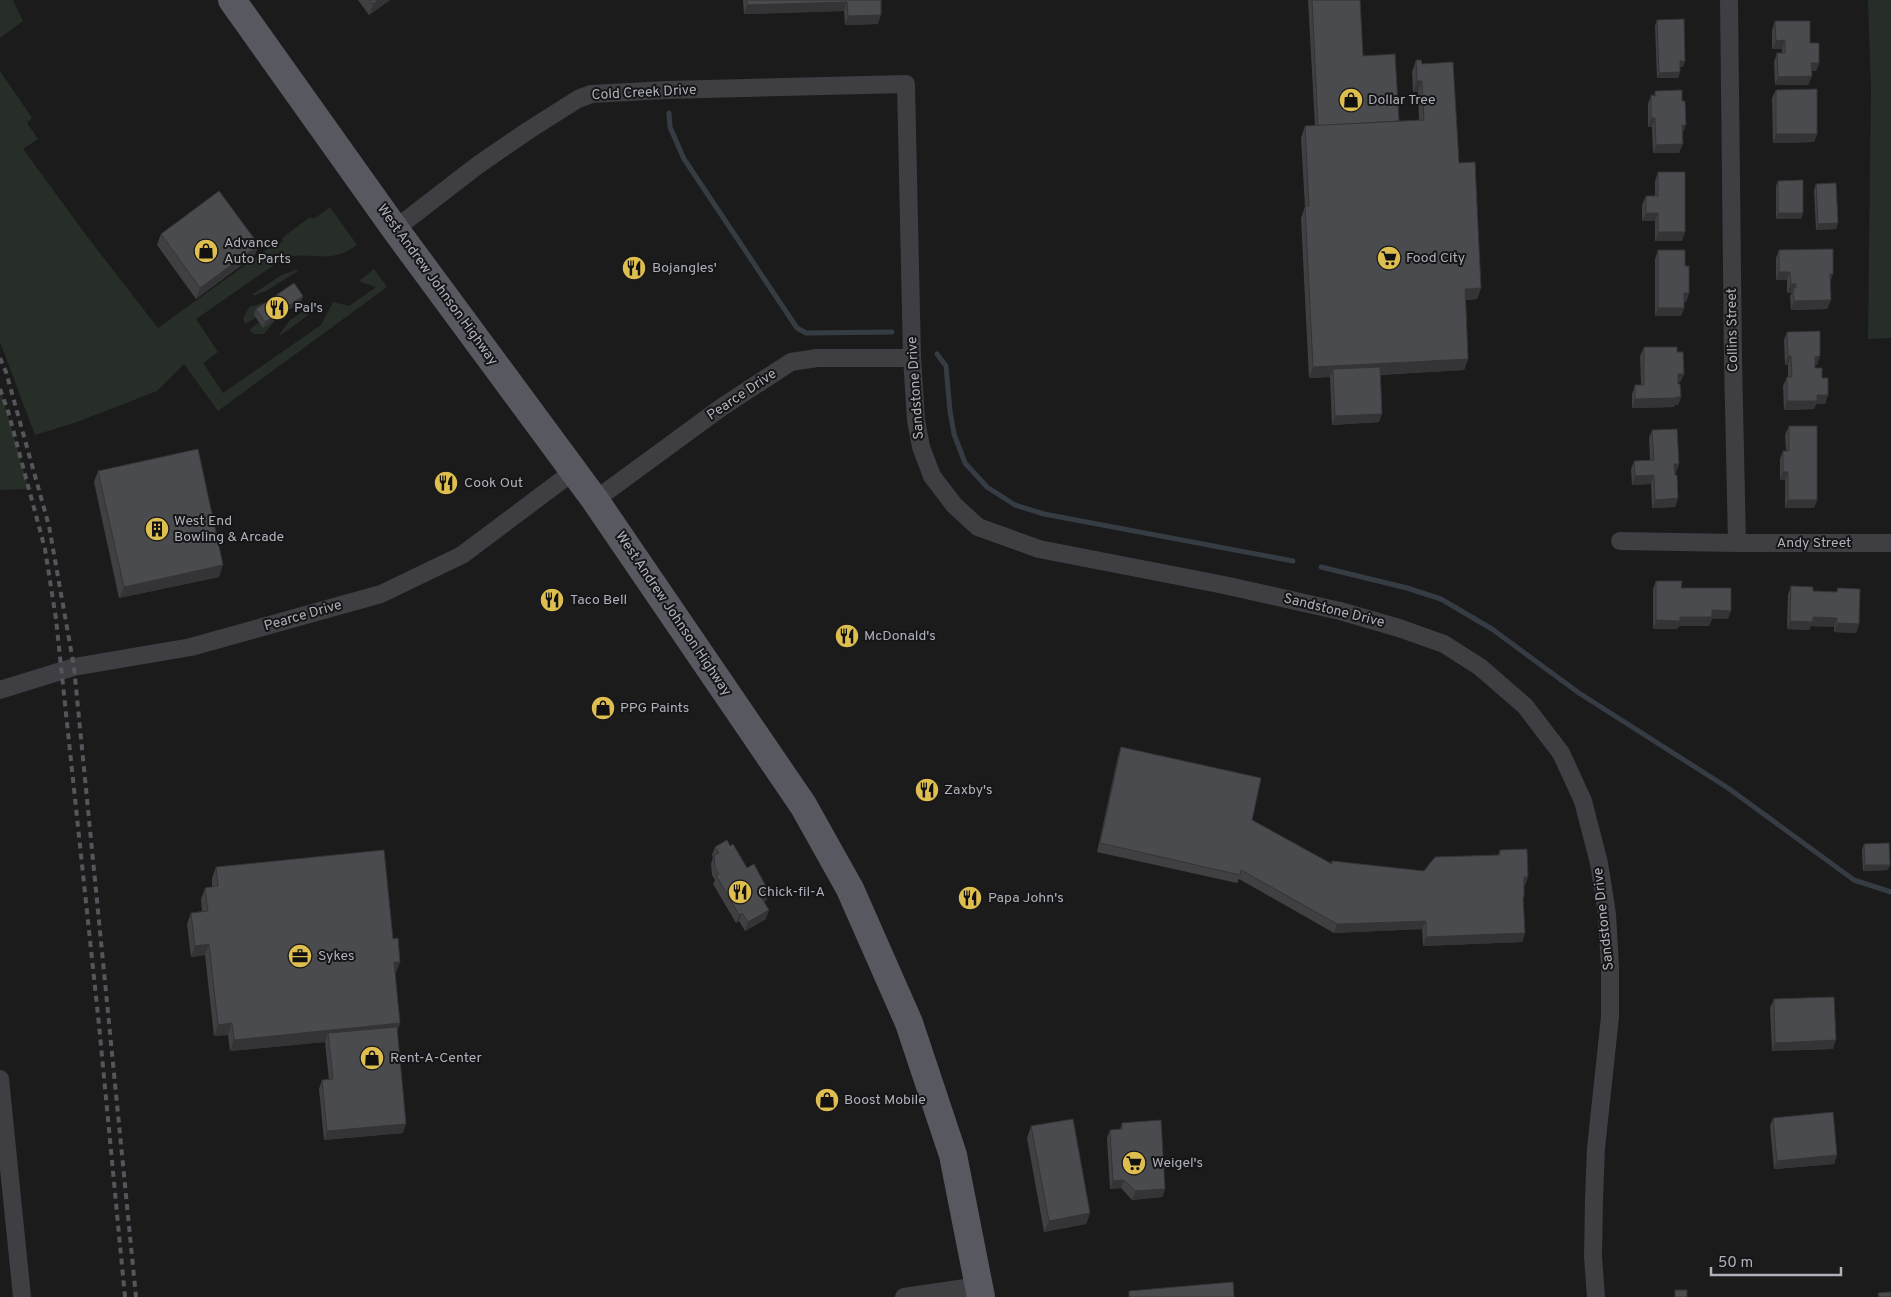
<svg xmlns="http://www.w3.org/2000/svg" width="1891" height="1297" viewBox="0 0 1891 1297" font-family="Overpass,sans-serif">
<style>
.green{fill:#272e28}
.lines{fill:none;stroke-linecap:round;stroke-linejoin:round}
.stream{stroke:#363c44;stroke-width:5}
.street{stroke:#3e3e43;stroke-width:18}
.primary{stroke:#585960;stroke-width:28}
.rail{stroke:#55565c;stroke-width:4;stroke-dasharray:6 5;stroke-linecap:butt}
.wall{fill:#404043}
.shaded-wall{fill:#343437}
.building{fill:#4a4b4e;stroke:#343437}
.labels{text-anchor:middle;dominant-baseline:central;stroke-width:4;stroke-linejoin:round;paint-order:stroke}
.street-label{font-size:14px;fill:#afb1ba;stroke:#161618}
.poi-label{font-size:14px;fill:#afb1ba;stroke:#161618;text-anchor:start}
</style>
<rect width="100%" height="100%" fill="#1b1b1c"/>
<g class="green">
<polygon points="0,0 13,0 23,21 0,38"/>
<polygon points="1868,0 1891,0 1891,338 1868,339 1871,89"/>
<path d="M0,71l32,47 -5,5 11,16 -15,10 66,90 69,89 111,-80 3,1 11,-8 -1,-3 28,-21 4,2 16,-12 27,38c-29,21 -44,5 -73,13l-88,61 22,33 -15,11 20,30 98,-68 12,-23 16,4 27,-19 -15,-5 -1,-2 14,-11 13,18 -169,124 -34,-47 -27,27 -80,31 -42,13 -35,-93z"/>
<polygon points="295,270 298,271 266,291 253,296 253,294 280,276"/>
<polygon points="263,303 265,307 254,315 256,318 245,324 243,318 249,307"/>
<polygon points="315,304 317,306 311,313 281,335 279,335 290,320"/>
<polygon points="278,317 264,334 254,334 249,330 259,322 263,328"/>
<polygon points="0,389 29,489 0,490"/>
</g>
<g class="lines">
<g class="stream">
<polyline points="669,113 670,127 684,159 797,328 806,333 892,332"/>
<polyline points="937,354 946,366 950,411 954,434 965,463 987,487 1015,505 1044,514 1293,561"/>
<polyline points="1321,567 1407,588 1441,599 1492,629 1579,693 1728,788 1854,880 1891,892"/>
</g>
<g class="street">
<polyline points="395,229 478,165 529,130 578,99 591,94 666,90 906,84 912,358 916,420 921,447 932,476 954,505 978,527 1039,549 1224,585 1340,611 1399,628 1444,644 1480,667 1525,706 1561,753 1583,801 1599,863 1607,914 1610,967 1610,1017 1596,1148 1594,1199 1593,1257 1596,1297"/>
<polyline points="595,500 722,407 791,362 817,358 912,358"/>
<polyline points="1620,541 1737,543 1733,360 1729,0"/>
<polyline points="1737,543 1891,543"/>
<polyline points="0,690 74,667 191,647 381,594 462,555 574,471"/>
<polyline points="0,1079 22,1297"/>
<polyline points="904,1297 979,1286"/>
</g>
<polyline class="primary" points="232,0 395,229 595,500 803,805 850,889 909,1023 953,1155 981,1297"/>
<g class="rail">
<polyline points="0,358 6,372 49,526 74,667 136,1297"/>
<polyline points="0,389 8,411 45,549 56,619 99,1025 125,1297"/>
</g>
</g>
<g class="wall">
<polygon points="358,0 390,0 369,15"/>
<polygon points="743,0 881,0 878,24 845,25 844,11 744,14"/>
<polygon points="1308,0 1360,0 1363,56 1399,121 1419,120 1418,92 1413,92 1412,72 1416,60 1422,64 1459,163 1481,288 1477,299 1466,300 1468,359 1464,370 1380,375 1379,422 1332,425 1330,377 1309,378 1301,218 1305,207 1301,138 1305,126 1315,126"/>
<polygon points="1657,20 1685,61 1683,67 1680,67 1678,78 1657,78 1655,26"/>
<polygon points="1775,21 1810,43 1819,63 1816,71 1811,71 1812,76 1808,85 1775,85 1774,62 1777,53 1782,53 1782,49 1772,49 1772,30"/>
<polygon points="1776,90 1817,134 1814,142 1773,143 1772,98"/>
<polygon points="1655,91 1683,133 1682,133 1679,153 1653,153 1652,127 1648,127 1648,104 1651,95 1654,95"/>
<polygon points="1658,172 1682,241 1655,241 1655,221 1642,221 1642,205 1646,196 1655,196 1655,181"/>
<polygon points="1778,181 1801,219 1776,219 1776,186"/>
<polygon points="1816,184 1838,223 1836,229 1816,230 1814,190"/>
<polygon points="161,234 259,245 254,256 196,299 157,245"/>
<polygon points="1658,250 1685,266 1689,293 1686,302 1684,302 1684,308 1681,316 1655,316 1655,259"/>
<polygon points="1779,250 1830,283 1831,300 1827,309 1791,310 1790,296 1792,293 1787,293 1787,280 1776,280 1776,258"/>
<polygon points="303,296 301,301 263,328 254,315 256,309"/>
<polygon points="1787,332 1817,365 1815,365 1815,368 1822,378 1828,395 1825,404 1816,404 1814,409 1784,410 1783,386 1787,377 1788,377 1788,365 1785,365 1784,340"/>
<polygon points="1644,347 1677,352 1684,374 1680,382 1678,382 1681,397 1678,405 1675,405 1674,407 1632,408 1632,394 1635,385 1641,385 1640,356"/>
<polygon points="1789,426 1817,500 1814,508 1785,508 1785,480 1780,480 1780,459 1783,451 1786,451 1785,435"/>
<polygon points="1652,430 1676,473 1675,473 1678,498 1675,507 1652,508 1651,484 1632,485 1631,469 1634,461 1650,460 1649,438"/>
<polygon points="98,471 219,577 119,598 94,482"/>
<polygon points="1656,581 1681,588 1728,619 1712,619 1709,626 1679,626 1677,629 1653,629 1653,589"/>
<polygon points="1791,586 1813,591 1836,592 1838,588 1859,624 1856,633 1834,632 1834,627 1811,626 1809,630 1787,629 1788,595"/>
<polygon points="1121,747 1331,864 1332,861 1424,871 1498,855 1500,850 1528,877 1525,885 1524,885 1524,897 1523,900 1525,933 1522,942 1423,946 1422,929 1334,933 1239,879 1237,883 1097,852 1118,756"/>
<polygon points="1864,844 1888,870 1863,871 1862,850"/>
<polygon points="730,846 747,868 769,892 766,901 764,902 766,919 745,931 739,921 736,923 713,884 715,880 712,875 711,864 713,857 712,855 715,847"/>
<polygon points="216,867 393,939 400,962 395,973 400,1023 397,1031 403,1133 324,1140 319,1089 322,1080 329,1080 325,1042 230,1051 228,1035 214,1036 205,955 191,957 187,924 191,913 202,911 201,899 205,888 212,887 212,878"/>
<polygon points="1774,999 1833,1049 1772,1051 1770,1008"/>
<polygon points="1773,1118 1837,1155 1834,1164 1774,1169 1770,1126"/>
<polygon points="1122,1123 1165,1189 1162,1197 1132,1200 1121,1188 1110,1189 1107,1138 1110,1130 1120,1129"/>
<polygon points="1031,1126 1090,1213 1086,1224 1044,1232 1027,1138"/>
</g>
<g class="shaded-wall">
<polygon points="378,0 390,0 369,15 373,4"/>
<polygon points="847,2 844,11 744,14 747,5"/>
<polygon points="881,15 878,24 845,25 848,16"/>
<polygon points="1785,40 1782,49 1772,49 1776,41"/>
<polygon points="1680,61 1685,61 1683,67 1678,67"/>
<polygon points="1811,63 1819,63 1816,71 1808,71"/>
<polygon points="1680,72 1678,78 1657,78 1659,73"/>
<polygon points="1812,76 1808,85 1775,85 1778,77"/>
<polygon points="1417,81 1422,81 1418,92 1413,92"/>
<polygon points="1651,118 1655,118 1652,127 1648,127"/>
<polygon points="1682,125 1686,125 1683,133 1679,133"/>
<polygon points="1776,134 1817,134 1814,142 1773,143"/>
<polygon points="1683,144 1679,153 1653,153 1656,145"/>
<polygon points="1646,213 1658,213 1655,221 1642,221"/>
<polygon points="1778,213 1803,213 1801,219 1776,219"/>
<polygon points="1838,223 1836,229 1816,230 1818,224"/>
<polygon points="1658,232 1685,232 1682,241 1655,241"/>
<polygon points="259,245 254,256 196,299 200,288"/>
<polygon points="1779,272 1790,272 1787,280 1776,280"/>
<polygon points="1830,274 1833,274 1830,283"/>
<polygon points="1791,284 1796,284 1792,293 1787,293"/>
<polygon points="1481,288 1477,299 1461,300 1465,289"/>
<polygon points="1684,293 1689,293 1686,302 1681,302"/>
<polygon points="303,296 301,301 263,328 265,322"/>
<polygon points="1831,300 1827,309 1791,310 1794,301"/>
<polygon points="1658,308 1684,308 1681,316 1655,316"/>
<polygon points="1788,356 1791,356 1788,365 1785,365"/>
<polygon points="1820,356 1817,365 1812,365 1815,357"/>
<polygon points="1468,359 1464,370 1333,377 1333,369 1330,377 1309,378 1313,367"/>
<polygon points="1678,374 1684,374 1680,382 1674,382"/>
<polygon points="1817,395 1828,395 1825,404 1816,404 1814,409 1784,410 1787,401"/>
<polygon points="1681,397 1678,405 1675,405 1674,407 1632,408 1635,399"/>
<polygon points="1382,414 1379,422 1332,425 1335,416"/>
<polygon points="1674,464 1679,464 1676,473 1671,473"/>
<polygon points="1783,472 1788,472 1785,480 1780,480"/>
<polygon points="1654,475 1651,484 1632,485 1635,476"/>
<polygon points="1678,498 1675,507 1652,508 1655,500"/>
<polygon points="1788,500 1817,500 1814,508 1785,508"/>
<polygon points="223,565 219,577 119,598 124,587"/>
<polygon points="1712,610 1731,611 1728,619 1712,619 1709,626 1679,626 1677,629 1653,629 1656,620 1680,617"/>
<polygon points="1813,617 1837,618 1834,627 1811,626 1809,630 1787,629 1790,621"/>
<polygon points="1837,623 1859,624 1856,633 1834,632"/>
<polygon points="1865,865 1890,865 1888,870 1863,871"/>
<polygon points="1524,877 1528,877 1525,885 1521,885"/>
<polygon points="769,892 766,901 758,905 761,897"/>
<polygon points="769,910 766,919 745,931 748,922"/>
<polygon points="742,913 739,921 736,923 739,915"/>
<polygon points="1426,921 1422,929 1334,933 1337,924"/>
<polygon points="1525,933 1522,942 1423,946 1426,937"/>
<polygon points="209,944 205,955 191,957 195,946"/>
<polygon points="394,962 400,962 396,973 390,974"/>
<polygon points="232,1023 228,1035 214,1036 218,1025"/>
<polygon points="400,1023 396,1034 328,1033 325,1042 230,1051 234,1040"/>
<polygon points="1836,1040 1833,1049 1772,1051 1775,1043"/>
<polygon points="406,1124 403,1133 324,1140 327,1131"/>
<polygon points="1837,1155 1834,1164 1774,1169 1777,1161"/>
<polygon points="1124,1180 1121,1188 1110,1189 1113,1181"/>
<polygon points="1165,1189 1162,1197 1132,1200 1135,1191"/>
<polygon points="1090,1213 1086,1224 1044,1232 1049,1221"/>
</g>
<g class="building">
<polygon points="370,0 378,0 373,4"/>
<polygon points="747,0 881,0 881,15 848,16 847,2 747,5"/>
<polygon points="1312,0 1360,0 1363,56 1395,54 1399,121 1318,126"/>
<polygon points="1684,19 1685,61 1680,61 1680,72 1659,73 1657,20"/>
<polygon points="1775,21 1810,21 1810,43 1819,43 1819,63 1811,63 1812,76 1778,77 1777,53 1785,53 1785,40 1776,41"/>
<polygon points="1416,60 1421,60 1422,64 1453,62 1459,163 1475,162 1481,288 1465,289 1468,359 1313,367 1305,206 1309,206 1305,126 1424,120 1422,81 1417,81"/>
<polygon points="1817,89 1817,134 1776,134 1776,90"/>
<polygon points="1682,90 1682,101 1685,101 1686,125 1682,125 1683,144 1656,145 1655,118 1651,118 1651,95 1656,96 1655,91"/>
<polygon points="1658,172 1685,172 1685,232 1658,232 1658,213 1646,213 1646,196 1658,196"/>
<polygon points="1803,180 1803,213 1778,213 1778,181"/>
<polygon points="1836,183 1838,223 1818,224 1816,184"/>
<polygon points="219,191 259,245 200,288 161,234"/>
<polygon points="1833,249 1833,274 1830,274 1831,300 1794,301 1793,288 1796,288 1796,284 1791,284 1790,272 1779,272 1779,250"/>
<polygon points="1658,250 1685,250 1685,266 1689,266 1689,293 1684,293 1684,308 1658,308"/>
<polygon points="294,283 303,296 265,322 256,309"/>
<polygon points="1820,331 1820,356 1815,357 1815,368 1822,368 1822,378 1828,378 1828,395 1817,395 1817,401 1787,401 1787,377 1792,377 1791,356 1788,356 1787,332"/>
<polygon points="1644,347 1677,347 1677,352 1683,352 1684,374 1678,374 1678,384 1680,384 1681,397 1677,397 1677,398 1635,399 1635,385 1644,385"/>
<polygon points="1380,367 1382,414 1335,416 1333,369"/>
<polygon points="1789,426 1817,426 1817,500 1788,500 1788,472 1783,472 1783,451 1789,451"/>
<polygon points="1677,429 1679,464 1674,464 1675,475 1677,475 1678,498 1655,500 1654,475 1635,476 1634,461 1654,460 1652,430"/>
<polygon points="198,449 223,565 124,587 98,471"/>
<polygon points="1656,581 1682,581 1681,588 1731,588 1731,611 1712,610 1712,617 1680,617 1680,621 1656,620"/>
<polygon points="1791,586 1813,587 1813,591 1837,592 1838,588 1860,589 1859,624 1837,623 1837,618 1813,617 1813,622 1790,621"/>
<polygon points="1121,747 1261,778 1252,820 1332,864 1332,861 1424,871 1435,857 1500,855 1500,850 1527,849 1528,877 1524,877 1524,897 1523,897 1525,933 1426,937 1426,921 1337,924 1241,870 1240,875 1100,843"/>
<polygon points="727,840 730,846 733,844 747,868 754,864 769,892 761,897 769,910 748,922 742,913 739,915 716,875 719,874 715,867 714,855 719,853 715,847"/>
<polygon points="1889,843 1890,865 1865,865 1864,844"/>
<polygon points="384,850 393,939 398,938 400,962 394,962 400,1023 234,1040 232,1023 218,1025 209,944 195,946 191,913 208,911 205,888 218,886 216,867"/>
<polygon points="1834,997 1836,1040 1775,1043 1774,999"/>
<polygon points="397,1027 406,1124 327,1131 322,1080 333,1079 328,1033"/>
<polygon points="1833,1112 1837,1155 1777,1161 1773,1118"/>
<polygon points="1073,1119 1090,1213 1049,1221 1031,1126"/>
<polygon points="1161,1120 1165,1189 1135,1191 1124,1180 1113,1181 1110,1130 1122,1129 1122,1123"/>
<polygon points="1233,1282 1234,1297 1129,1297 1129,1291"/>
<rect x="1675" y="1290" width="12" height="7"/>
<polygon points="1891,1292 1891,1297 1879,1297 1878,1293"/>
</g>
<defs>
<g id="shop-disc" transform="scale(1.25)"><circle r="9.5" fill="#dfbe50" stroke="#161618"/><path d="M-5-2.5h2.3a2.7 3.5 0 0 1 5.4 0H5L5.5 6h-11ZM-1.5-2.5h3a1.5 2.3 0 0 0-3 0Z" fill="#111"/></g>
<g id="supermarket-disc" transform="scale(1.25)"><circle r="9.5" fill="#dfbe50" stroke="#161618"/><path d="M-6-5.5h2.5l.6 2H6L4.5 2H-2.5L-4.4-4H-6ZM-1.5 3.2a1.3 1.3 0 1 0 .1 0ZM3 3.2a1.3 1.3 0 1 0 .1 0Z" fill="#111"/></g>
<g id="restaurant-disc" transform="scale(1.25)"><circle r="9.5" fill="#dfbe50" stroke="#161618"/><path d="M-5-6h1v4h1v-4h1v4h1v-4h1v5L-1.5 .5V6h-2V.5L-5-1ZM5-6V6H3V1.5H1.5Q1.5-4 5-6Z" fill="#111"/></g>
<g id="building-disc" transform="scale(1.25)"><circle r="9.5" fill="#dfbe50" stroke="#161618"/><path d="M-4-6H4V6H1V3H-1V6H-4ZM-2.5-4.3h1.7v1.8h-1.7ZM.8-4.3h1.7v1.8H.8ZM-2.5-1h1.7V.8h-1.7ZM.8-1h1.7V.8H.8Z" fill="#111"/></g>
<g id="office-disc" transform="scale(1.25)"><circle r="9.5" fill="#dfbe50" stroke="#161618"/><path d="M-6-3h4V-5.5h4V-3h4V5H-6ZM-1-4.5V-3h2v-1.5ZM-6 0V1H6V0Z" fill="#111"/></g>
</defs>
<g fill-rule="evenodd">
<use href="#shop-disc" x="1351" y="100"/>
<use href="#shop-disc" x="206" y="251"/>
<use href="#supermarket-disc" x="1389" y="258"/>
<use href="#restaurant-disc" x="634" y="268"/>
<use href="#restaurant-disc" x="277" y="308"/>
<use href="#restaurant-disc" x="446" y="483"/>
<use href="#building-disc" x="157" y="529"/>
<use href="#restaurant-disc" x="552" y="600"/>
<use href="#restaurant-disc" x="847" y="636"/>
<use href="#shop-disc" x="603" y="708"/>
<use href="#restaurant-disc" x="927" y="790"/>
<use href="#restaurant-disc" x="740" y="892"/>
<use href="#restaurant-disc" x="970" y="898"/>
<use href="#office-disc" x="300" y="956"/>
<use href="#shop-disc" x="372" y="1058"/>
<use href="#shop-disc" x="827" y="1100"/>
<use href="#supermarket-disc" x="1134" y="1163"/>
</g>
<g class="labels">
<g class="street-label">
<text transform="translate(644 93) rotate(-3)">Cold Creek Drive</text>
<text transform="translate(437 285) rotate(54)">West Andrew Johnson Highway</text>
<text transform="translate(1733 330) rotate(-91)">Collins Street</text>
<text transform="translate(916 388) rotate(-94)">Sandstone Drive</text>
<text transform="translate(742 395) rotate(-34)">Pearce Drive</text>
<text x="1814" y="543">Andy Street</text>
<text transform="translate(1334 611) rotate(14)">Sandstone Drive</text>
<text transform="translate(673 614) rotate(56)">West Andrew Johnson Highway</text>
<text transform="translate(303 616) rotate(-16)">Pearce Drive</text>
<text transform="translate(1604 919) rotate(-96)">Sandstone Drive</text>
</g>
<g class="poi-label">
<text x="1368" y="100">Dollar Tree</text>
<text x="224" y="243">Advance<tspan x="224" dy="16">Auto Parts</tspan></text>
<text x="1406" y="258">Food City</text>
<text x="652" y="268">Bojangles'</text>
<text x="294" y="308">Pal's</text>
<text x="464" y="483">Cook Out</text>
<text x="174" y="521">West End<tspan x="174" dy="16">Bowling &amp; Arcade</tspan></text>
<text x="570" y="600">Taco Bell</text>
<text x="864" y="636">McDonald's</text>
<text x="620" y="708">PPG Paints</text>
<text x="944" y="790">Zaxby's</text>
<text x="758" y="892">Chick-fil-A</text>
<text x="988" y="898">Papa John's</text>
<text x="318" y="956">Sykes</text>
<text x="390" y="1058">Rent-A-Center</text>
<text x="844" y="1100">Boost Mobile</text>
<text x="1152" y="1163">Weigel's</text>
</g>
</g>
<path d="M1711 1267v8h130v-8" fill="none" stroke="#afb1ba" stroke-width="2.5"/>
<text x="1718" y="1267" font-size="15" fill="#afb1ba" stroke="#161618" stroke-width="4" paint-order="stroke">50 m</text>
</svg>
